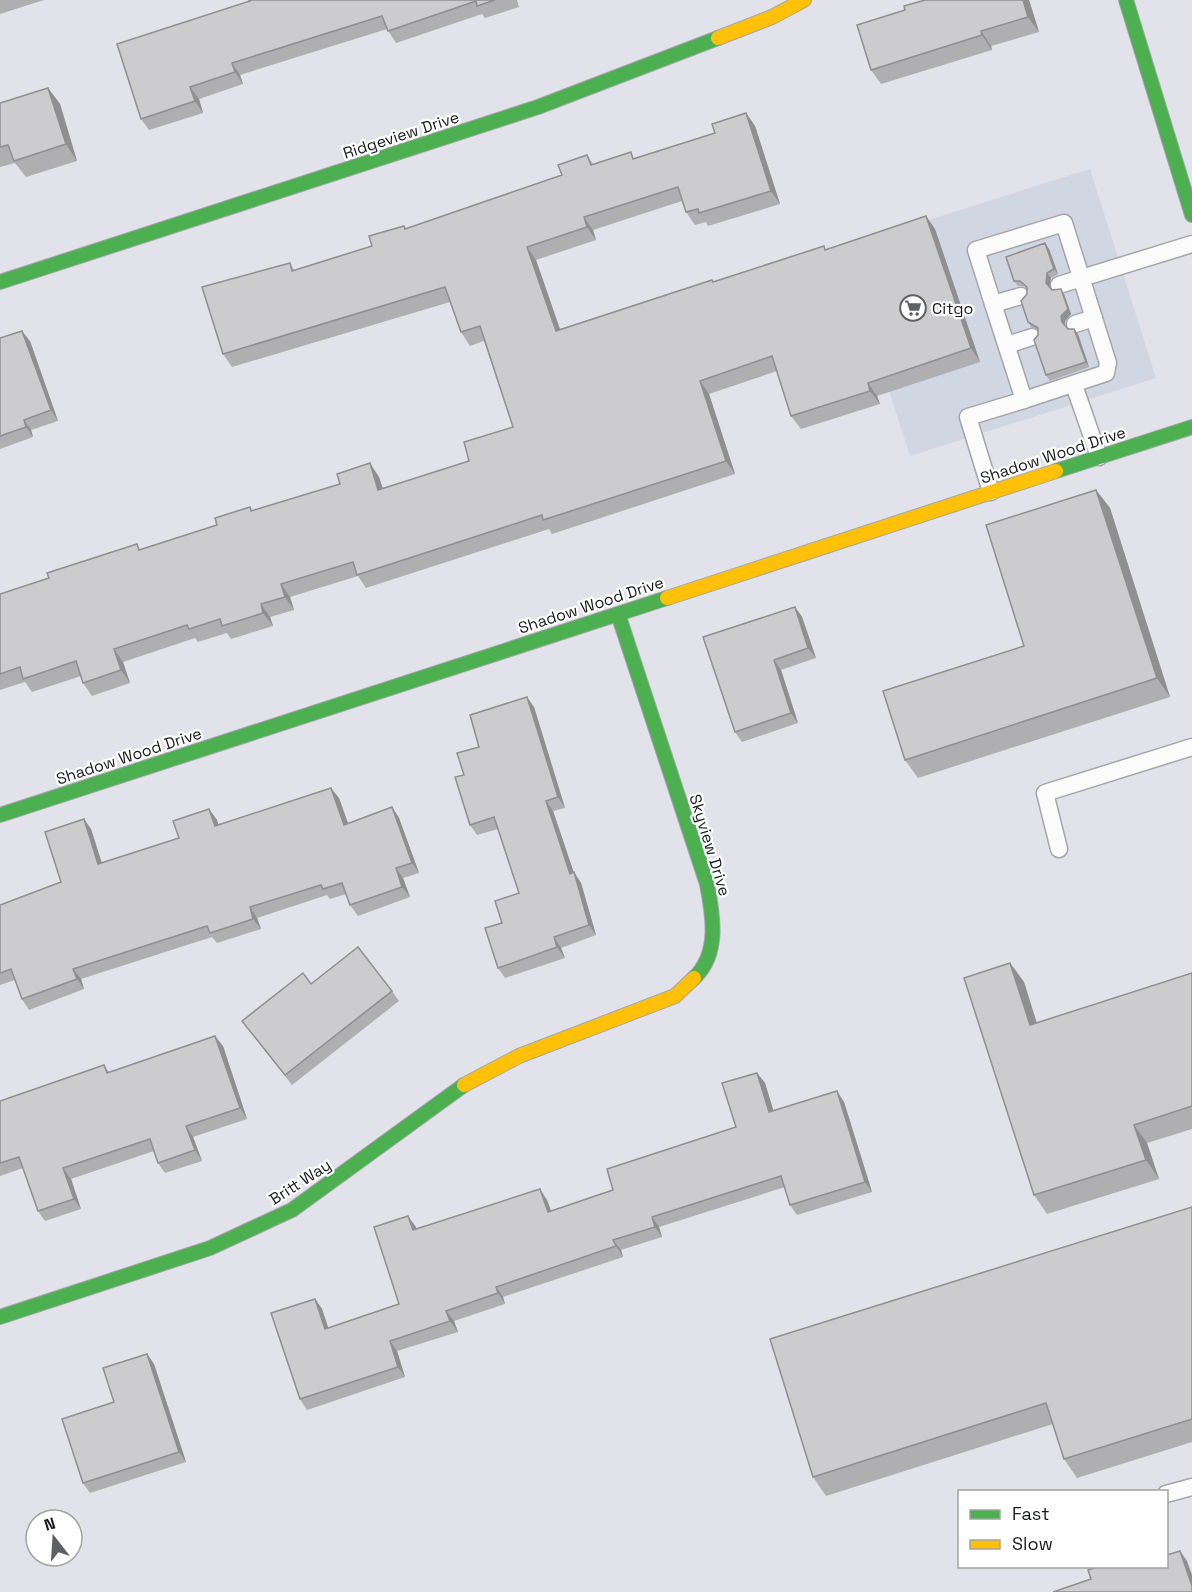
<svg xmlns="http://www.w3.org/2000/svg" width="1192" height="1592" viewBox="0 0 1192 1592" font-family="'Space Grotesk',sans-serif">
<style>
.built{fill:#d1d6e3}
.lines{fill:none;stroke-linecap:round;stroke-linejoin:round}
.lane-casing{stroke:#a4a5aa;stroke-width:19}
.fast-casing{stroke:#a4a5aa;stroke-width:16}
.slow-casing{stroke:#a4a5aa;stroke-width:16}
.lane{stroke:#fbfbfc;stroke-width:16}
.fast{stroke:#4caf50;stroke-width:14}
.slow{stroke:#ffc107;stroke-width:14}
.wall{fill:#afafb1}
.shaded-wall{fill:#8f8e90}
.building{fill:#cccbce;stroke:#8f8e90;stroke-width:1.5}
.labels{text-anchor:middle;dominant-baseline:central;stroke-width:4.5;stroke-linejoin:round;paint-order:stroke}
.street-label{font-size:16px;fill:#17191c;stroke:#fff}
.poi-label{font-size:16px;fill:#17191c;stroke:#fff;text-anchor:start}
</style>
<rect width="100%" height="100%" fill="#e2e3ea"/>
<polygon class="built" points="1090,169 1156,378 910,456 843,247"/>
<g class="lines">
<g class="lane-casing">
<g id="lane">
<polyline points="1059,285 1192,244"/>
<polyline points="993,304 976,250 1064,223 1108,363 1106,373 1024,400"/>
<polyline points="1075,324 1094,318"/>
<polyline points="1007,345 1032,337"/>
<polyline points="1074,385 1099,457"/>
<polyline points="991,492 968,417 1024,400 993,304 1021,296"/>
<polyline points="1059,849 1045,793 1192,747"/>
<polyline points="1166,1494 1192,1487"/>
</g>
</g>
<g class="fast-casing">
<g id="fast">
<polyline points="1126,0 1192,215"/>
<polyline points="0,282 538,107 718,38"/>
<polyline points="1056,471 1192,427"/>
<path d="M618,614l89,270c6,31 13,70 -13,94"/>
<polyline points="0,815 667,598"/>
<polyline points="0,1317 210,1248 292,1210 464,1085"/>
</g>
</g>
<g class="slow-casing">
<g id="slow">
<polyline points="718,38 772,17 804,0"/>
<polyline points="667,598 1056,471"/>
<polyline points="464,1085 519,1056 675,996 694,978"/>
</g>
</g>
<use href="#lane" class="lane"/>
<use href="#fast" class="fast"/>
<use href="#slow" class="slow"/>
</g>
<g class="wall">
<polygon points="0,0 44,0 0,14"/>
<polygon points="249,0 517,0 519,7 485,18 482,14 396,43 387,29 240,75 243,84 199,99 203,113 149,130 141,119 250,1"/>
<polygon points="925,0 1029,0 1039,32 991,46 992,50 881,84 871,70 905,10"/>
<polygon points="48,88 60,104 77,161 26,177 15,163 0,167 0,103"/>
<polygon points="746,113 755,126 780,204 708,226 706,222 695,225 686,212 682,201 593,230 596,240 536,260 560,329 712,280 713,282 826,249 935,229 980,362 877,396 880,404 801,429 791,416 777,371 709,394 735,474 552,534 549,529 366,588 358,576 290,597 294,610 270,617 273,626 231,639 227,633 198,642 195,638 123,662 130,683 92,696 83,683 81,676 32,692 25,682 0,690 0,594 217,525 250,507 253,511 379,477 383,488 469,461 513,427 484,341 470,346 461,332 450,302 232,367 223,354 290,263 294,270 372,246 404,226 407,229 562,175 587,155 593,164 635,158 715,133"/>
<polygon points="1045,243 1049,249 1058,274 1051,278 1049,287 1052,290 1064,294 1071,314 1065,321 1065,326 1068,329 1074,329 1078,334 1089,367 1050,381 1046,375 1038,331 1031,327 1028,322 1027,289 1024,286 1018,286 1014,281"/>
<polygon points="0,338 30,341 58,421 31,430 33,437 0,449"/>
<polygon points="1096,490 1110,508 1170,697 918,778 905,760 1024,646"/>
<polygon points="795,607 802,617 816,658 781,670 798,723 742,742 735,732"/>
<polygon points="534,707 565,808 553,811 574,873 581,883 596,935 561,948 565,958 505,978 498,968 502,923 519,893 498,829 477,835 470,825 464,775 479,747"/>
<polygon points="339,798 348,823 392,807 399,818 419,873 403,878 410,897 358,916 350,905 346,894 330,899 327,895 257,918 261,929 217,943 212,937 81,979 84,989 29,1010 22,999 15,980 0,985 0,905 61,882 91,829 102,863 179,838 209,809 217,820 218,824"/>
<polygon points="1010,963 1024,982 1037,1023 1192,973 1192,1129 1147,1143 1159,1179 1047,1214 1034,1195"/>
<polygon points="311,984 392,991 399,1001 292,1085 242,1021"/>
<polygon points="223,1046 247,1119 193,1137 202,1161 165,1173 158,1163 154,1151 71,1179 81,1209 45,1221 38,1211 23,1168 0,1176 0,1101 104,1065 109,1072"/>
<polygon points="757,1073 765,1083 773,1111 844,1102 872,1192 797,1215 790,1205 785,1187 659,1227 662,1237 621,1250 623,1257 503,1297 505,1304 454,1321 458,1332 397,1351 405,1377 307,1410 300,1399 315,1299 322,1309 328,1328 399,1304 416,1227 416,1229 547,1200 551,1211 613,1190 736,1127"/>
<polygon points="1192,1207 1192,1442 1077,1478 1064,1459 1053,1424 826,1496 813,1477"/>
<polygon points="147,1354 154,1364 186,1462 90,1493 83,1483 114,1402"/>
</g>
<g class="shaded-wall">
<polygon points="1023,0 1029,0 1039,32 1028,17"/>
<polygon points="981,31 991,46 992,50 982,35"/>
<polygon points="232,63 240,75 243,84 235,72"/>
<polygon points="190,87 199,99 203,113 195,101"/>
<polygon points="48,88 60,104 77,161 66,144"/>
<polygon points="746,113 755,126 780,204 771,191"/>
<polygon points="926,216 935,229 980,362 971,348"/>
<polygon points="584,217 593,230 596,240 587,227"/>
<polygon points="1045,243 1049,249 1058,274 1054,269"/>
<polygon points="527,247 536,260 565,344 556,331"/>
<polygon points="1047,273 1051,278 1049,289 1046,283"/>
<polygon points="1061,289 1064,294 1071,314 1065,321 1065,328 1062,322"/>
<polygon points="1074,329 1078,334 1089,367 1086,362"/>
<polygon points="22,331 30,341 58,421 51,410"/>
<polygon points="700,381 709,394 735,474 726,461"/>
<polygon points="868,383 877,396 880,404 870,391"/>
<polygon points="24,420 31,430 33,437 26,427"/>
<polygon points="370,463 379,477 387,503 378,490"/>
<polygon points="1096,490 1110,508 1170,697 1157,678"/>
<polygon points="281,584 290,597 294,610 285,597"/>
<polygon points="261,604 270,617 273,626 263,613"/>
<polygon points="795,607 802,617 816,658 808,648"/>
<polygon points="114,649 123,662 130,683 121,670"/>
<polygon points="774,660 781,670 798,723 791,713"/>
<polygon points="527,697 534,707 565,808 558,797"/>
<polygon points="331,788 339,798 352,835 344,825"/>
<polygon points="546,801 553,811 576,879 574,872 581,883 596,935 589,925 570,874"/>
<polygon points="392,807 399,818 419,873 412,863"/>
<polygon points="209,809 217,820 222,836 215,826"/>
<polygon points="84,819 91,829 105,874 98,864"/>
<polygon points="396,868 403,878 410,897 402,887"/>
<polygon points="250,907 257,918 261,929 253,919"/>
<polygon points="554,937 561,948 565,958 557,947"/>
<polygon points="1010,963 1024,982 1043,1044 1030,1025"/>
<polygon points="73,969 81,979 84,989 77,979"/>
<polygon points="215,1036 223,1046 247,1119 240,1108"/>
<polygon points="757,1073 765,1083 777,1122 769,1112"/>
<polygon points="837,1091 844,1102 872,1192 865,1182"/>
<polygon points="1134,1125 1147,1143 1159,1179 1146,1160"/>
<polygon points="186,1126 193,1137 202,1161 195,1150"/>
<polygon points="63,1168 71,1179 81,1209 74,1199"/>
<polygon points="540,1189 547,1200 555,1222 548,1212"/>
<polygon points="408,1216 416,1227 420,1240 413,1230"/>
<polygon points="652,1217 659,1227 662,1237 655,1227"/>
<polygon points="613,1240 621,1250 623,1257 616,1246"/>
<polygon points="496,1287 503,1297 505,1304 498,1293"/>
<polygon points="315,1299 322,1309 332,1339 325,1329"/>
<polygon points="446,1311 454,1321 458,1332 450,1321"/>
<polygon points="390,1341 397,1351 405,1377 398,1367"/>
<polygon points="147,1354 154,1364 186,1462 179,1452"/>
<polygon points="1180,1551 1187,1561 1192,1575 1192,1586"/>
</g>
<g class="building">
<polygon points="249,0 495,0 477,6 476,1 388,31 382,16 232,63 235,72 190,87 195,101 141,119 117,44 250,1"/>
<polygon points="925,0 1023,0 1028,17 981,31 982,35 871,70 857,25 905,10 904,6"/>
<polygon points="48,88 66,144 14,161 8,145 0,147 0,103"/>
<polygon points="746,113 771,191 699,213 698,209 686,212 678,187 584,217 587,227 527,247 556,331 712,280 713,282 824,246 825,250 926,216 971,348 868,383 870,391 791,416 772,356 700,381 726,461 543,520 542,515 357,575 353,562 281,584 285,597 261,604 263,613 222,626 220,619 189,629 187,625 114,649 121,670 83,683 76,661 23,679 20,667 0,674 0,594 49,578 47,573 137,544 139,550 217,525 215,518 250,507 251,511 340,484 337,474 370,463 378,490 469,461 464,442 513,427 480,326 461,332 445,287 223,354 202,287 290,263 292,271 372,246 369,236 404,226 405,229 562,175 558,165 587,155 591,165 631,152 633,159 715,133 712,124"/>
<polygon points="1045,243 1054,269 1047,273 1046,283 1052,290 1061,289 1068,309 1061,316 1062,322 1068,329 1074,329 1086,362 1046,375 1034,340 1038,335 1038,328 1028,322 1021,301 1027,294 1027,287 1020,281 1014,281 1006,257"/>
<polygon points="22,331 51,410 24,420 26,427 0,436 0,338"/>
<polygon points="1096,490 1157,678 905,760 883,691 1024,646 986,525"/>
<polygon points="795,607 808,648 774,660 791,713 735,732 703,637"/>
<polygon points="527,697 558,797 546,801 570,874 574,872 589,925 554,937 557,947 498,968 485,928 502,923 495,901 519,893 494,817 470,825 455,777 464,775 457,753 479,747 470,715"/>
<polygon points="331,788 344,825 392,807 412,863 396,868 402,887 350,905 342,883 323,889 321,885 250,907 253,919 210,933 207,926 73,969 77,979 22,999 11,969 0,973 0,905 61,882 45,832 84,819 98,864 179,838 173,821 209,809 215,826"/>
<polygon points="358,947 392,991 285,1075 242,1021 303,973 311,984"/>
<polygon points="1010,963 1030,1025 1192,973 1192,1106 1134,1125 1146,1160 1034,1195 964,978"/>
<polygon points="215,1036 240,1108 186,1126 195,1150 158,1163 150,1139 63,1168 74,1199 38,1211 19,1157 0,1163 0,1101 104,1065 107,1073"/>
<polygon points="757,1073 769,1112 837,1091 865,1182 790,1205 781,1176 652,1217 655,1227 613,1240 616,1246 496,1287 498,1293 446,1311 450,1321 390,1341 398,1367 300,1399 271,1313 315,1299 325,1329 399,1304 374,1227 408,1216 413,1230 540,1189 548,1212 613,1190 607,1169 736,1127 722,1083"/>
<polygon points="1192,1207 1192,1420 1192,1419 1064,1459 1046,1403 813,1477 770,1339"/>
<polygon points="147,1354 179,1452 83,1483 62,1419 114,1402 103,1368"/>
<polygon points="1180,1551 1192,1586 1192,1592 1053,1592 1091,1579 1088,1570 1100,1566 1167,1566 1167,1555"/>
</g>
<defs>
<g id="supermarket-ring" transform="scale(1.35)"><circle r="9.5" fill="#fff" stroke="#5e6064" stroke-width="1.5"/><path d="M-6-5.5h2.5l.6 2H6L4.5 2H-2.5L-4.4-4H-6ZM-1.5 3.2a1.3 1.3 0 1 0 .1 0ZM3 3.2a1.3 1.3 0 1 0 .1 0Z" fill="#5e6064"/></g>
</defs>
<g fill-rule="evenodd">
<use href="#supermarket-ring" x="913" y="308"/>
</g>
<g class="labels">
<g class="street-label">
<text transform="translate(401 135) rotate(-18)">Ridgeview Drive</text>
<text transform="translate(1053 455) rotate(-18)">Shadow Wood Drive</text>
<text transform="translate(591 605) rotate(-18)">Shadow Wood Drive</text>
<text transform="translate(129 756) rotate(-18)">Shadow Wood Drive</text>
<text transform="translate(710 845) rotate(73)">Skyview Drive</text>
<text transform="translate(300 1182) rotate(-33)">Britt Way</text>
</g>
<g class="poi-label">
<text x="932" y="308">Citgo</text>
</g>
</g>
<rect x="958" y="1490" width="210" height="78" fill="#ffffff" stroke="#a2a3a4" stroke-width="1.5"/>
<rect x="970" y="1510" width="30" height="9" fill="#4caf50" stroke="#a2a3a4" stroke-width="1.5"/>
<text x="1012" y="1520" font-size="18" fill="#17191c">Fast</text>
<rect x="970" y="1540" width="30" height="9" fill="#ffc107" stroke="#a2a3a4" stroke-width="1.5"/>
<text x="1012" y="1550" font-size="18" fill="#17191c">Slow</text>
<g transform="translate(54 1538) rotate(343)"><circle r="28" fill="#ffffff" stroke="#a2a3a4" stroke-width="1.5"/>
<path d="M0-4.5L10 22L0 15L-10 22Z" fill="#5e6064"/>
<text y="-9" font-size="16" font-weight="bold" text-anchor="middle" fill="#17191c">N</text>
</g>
</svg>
